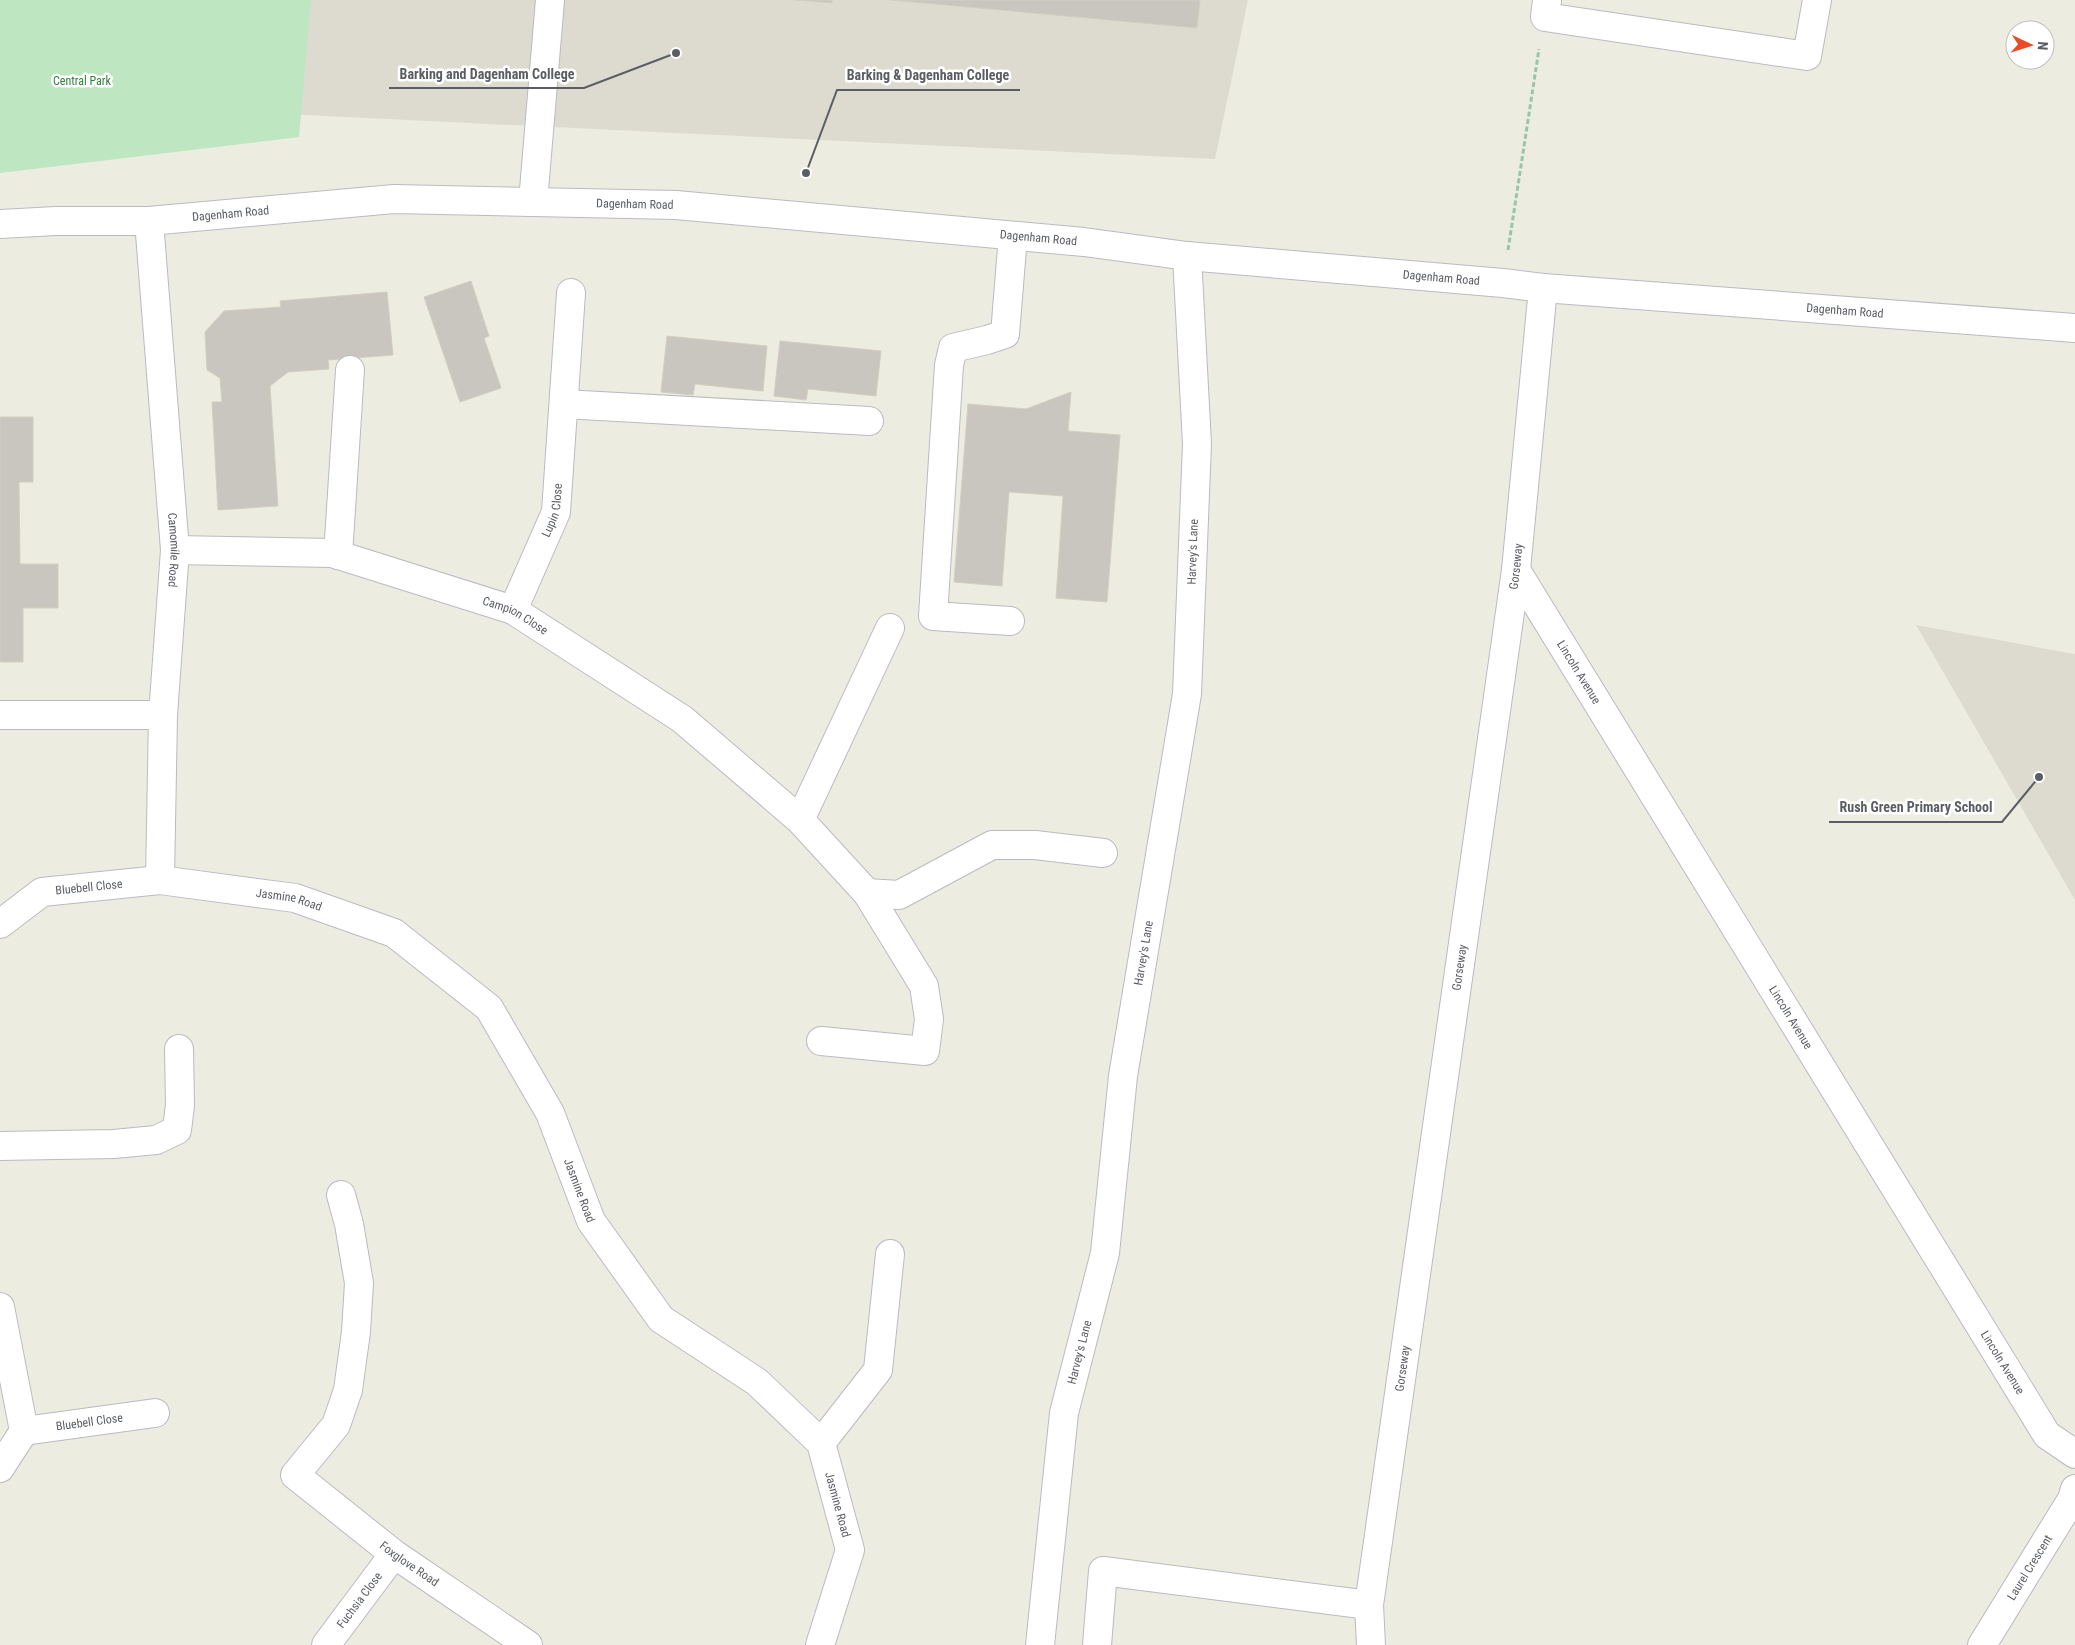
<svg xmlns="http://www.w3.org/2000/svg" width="2075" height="1645" viewBox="0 0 2075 1645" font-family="'Roboto Condensed',sans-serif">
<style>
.education{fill:#dddbd0}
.green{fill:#bde6c1}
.building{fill:#c8c6be;stroke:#d2cebf}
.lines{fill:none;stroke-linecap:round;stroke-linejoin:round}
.minor-casing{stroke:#b9bbc1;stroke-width:30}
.path{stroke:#95c7a9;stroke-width:3;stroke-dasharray:5 2.5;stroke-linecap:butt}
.minor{stroke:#fff;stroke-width:28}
.labels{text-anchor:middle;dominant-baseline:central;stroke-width:5;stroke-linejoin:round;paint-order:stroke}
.park-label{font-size:12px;fill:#31823e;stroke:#fff}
.street-label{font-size:12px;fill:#5a5d63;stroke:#fff}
.leader{fill:none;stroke:#5a5d63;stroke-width:2}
.callout-dot{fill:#5a5d63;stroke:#fff;stroke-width:2}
.callout-label{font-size:14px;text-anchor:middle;font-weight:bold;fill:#5a5d63;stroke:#fff;stroke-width:5;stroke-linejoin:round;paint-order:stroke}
</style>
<rect width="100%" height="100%" fill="#edece1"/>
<g class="education">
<polygon points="112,0 1248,0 1215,159 117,106"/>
<polygon points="1916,625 2075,654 2075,900"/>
</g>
<polygon class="green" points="0,0 311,0 299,137 0,173"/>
<g class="building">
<polygon points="796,0 832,0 832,3"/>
<polygon points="891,0 1200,0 1197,28"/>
<polygon points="471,281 489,336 484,338 501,388 460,402 424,297"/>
<polygon points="387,292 393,355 328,360 329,369 288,372 270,386 278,506 218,510 212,402 222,402 220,378 207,370 205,332 224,311 281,307 280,301"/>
<polygon points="667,336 767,346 763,391 695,384 693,395 661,392"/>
<polygon points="780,341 881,351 876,396 808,389 806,400 774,396"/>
<polygon points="1071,392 1068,431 1120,435 1107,602 1056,598 1063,496 1009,492 1002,586 954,582 968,404 1026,409"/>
<polygon points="0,417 33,417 33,482 19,482 20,564 58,564 58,608 23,608 23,662 0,662"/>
</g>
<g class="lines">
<g class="minor-casing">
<g id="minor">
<polyline points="1547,0 1545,17 1807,56 1817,0"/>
<polyline points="533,202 550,0"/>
<path id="s1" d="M149,221l26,329 -12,165 -3,165"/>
<path id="s2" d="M0,224l56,-3h93l245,-22 282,6 408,37 103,14 316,27 40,5 532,40"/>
<polyline points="564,404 869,421"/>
<path id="s3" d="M175,550l157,3 181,57 169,109 118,101 67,73 57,93 5,33 -4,32 -104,-10"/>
<polyline points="338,555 350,370"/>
<path id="s4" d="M1516,570l531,865 28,19"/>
<path id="s5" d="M513,610l43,-98 15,-219"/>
<polyline points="1010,621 933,616 949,365 953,348 987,340 1005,334 1013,236"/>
<polyline points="0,715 163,715"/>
<polyline points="800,820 890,628"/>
<polyline points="867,893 899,895 992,845 1035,845 1103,853"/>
<path id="s6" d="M0,924l42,-32 118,-12 135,18 99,35 95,75 61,105 41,108 70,98 96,63 64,61 29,107 -30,95"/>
<polyline points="0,1146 114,1144 156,1140 177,1130 180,1105 179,1049"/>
<path id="s7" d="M341,1195l8,29 10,59 -3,49 -8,58 -12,35 -41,50 99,79 134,91"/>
<polyline points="0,1307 24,1431 0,1468"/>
<path id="s8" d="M24,1431l131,-18"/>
<polyline points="821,1443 878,1370 890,1254"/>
<path id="s9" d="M326,1645l68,-91"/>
<path id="s10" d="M1040,1645l24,-232 41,-160 18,-177 64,-382 10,-250 -10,-188"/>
<polyline points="1097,1645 1103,1571 1369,1605"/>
<path id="s11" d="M1371,1645l-2,-40 147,-1035 27,-282"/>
<path id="s12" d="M1982,1645l90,-146 3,-10"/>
</g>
</g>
<polyline class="path" points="1508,250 1539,49"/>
<use href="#minor" class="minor"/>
</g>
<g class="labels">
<g class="park-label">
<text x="82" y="81">Central Park</text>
</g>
<g class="street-label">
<text stroke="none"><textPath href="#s2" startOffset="636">Dagenham Road</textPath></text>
<text stroke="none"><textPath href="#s2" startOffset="231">Dagenham Road</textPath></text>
<text stroke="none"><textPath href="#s2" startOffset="1041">Dagenham Road</textPath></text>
<text stroke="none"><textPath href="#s2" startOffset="1446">Dagenham Road</textPath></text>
<text stroke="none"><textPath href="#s2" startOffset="1851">Dagenham Road</textPath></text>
<text stroke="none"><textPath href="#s5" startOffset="108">Lupin Close</textPath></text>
<text stroke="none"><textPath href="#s1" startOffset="330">Camomile Road</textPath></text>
<text stroke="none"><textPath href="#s10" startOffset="1106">Harvey's Lane</textPath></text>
<text stroke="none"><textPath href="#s11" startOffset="1089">Gorseway</textPath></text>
<text stroke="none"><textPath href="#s3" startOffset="351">Campion Close</textPath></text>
<text stroke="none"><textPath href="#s4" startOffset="120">Lincoln Avenue</textPath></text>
<text stroke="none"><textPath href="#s6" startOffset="100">Bluebell Close</textPath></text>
<text stroke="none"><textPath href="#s6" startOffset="302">Jasmine Road</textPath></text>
<text stroke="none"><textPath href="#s10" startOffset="701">Harvey's Lane</textPath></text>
<text stroke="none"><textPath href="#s11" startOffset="684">Gorseway</textPath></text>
<text stroke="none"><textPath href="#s4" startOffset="525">Lincoln Avenue</textPath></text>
<text stroke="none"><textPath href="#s6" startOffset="738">Jasmine Road</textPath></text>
<text stroke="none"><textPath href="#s10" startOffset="296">Harvey's Lane</textPath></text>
<text stroke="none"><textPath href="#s4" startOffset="930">Lincoln Avenue</textPath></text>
<text stroke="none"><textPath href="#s11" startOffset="279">Gorseway</textPath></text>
<text stroke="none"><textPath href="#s8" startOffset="66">Bluebell Close</textPath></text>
<text stroke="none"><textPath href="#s6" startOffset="1158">Jasmine Road</textPath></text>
<text stroke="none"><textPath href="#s7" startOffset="444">Foxglove Road</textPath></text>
<text stroke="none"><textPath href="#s12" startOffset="91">Laurel Crescent</textPath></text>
<text stroke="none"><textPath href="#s9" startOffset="56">Fuchsia Close</textPath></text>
</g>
</g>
<path class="leader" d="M676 53L584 88H389M806 173L837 90H1020M2039 777L2002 822H1829"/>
<g class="callout-dot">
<circle cx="676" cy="53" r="5"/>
<circle cx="806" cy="173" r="5"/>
<circle cx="2039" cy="777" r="5"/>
</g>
<g class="callout-label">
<text x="487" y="79">Barking and Dagenham College</text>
<text x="928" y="80">Barking &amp; Dagenham College</text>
<text x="1916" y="812">Rush Green Primary School</text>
</g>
<g transform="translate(2030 45) rotate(94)"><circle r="24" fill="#ffffff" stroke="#bdbec1"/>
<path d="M0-4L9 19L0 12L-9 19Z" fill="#ed4b27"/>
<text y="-8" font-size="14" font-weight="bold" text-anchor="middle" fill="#5a5d63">N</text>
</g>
</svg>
